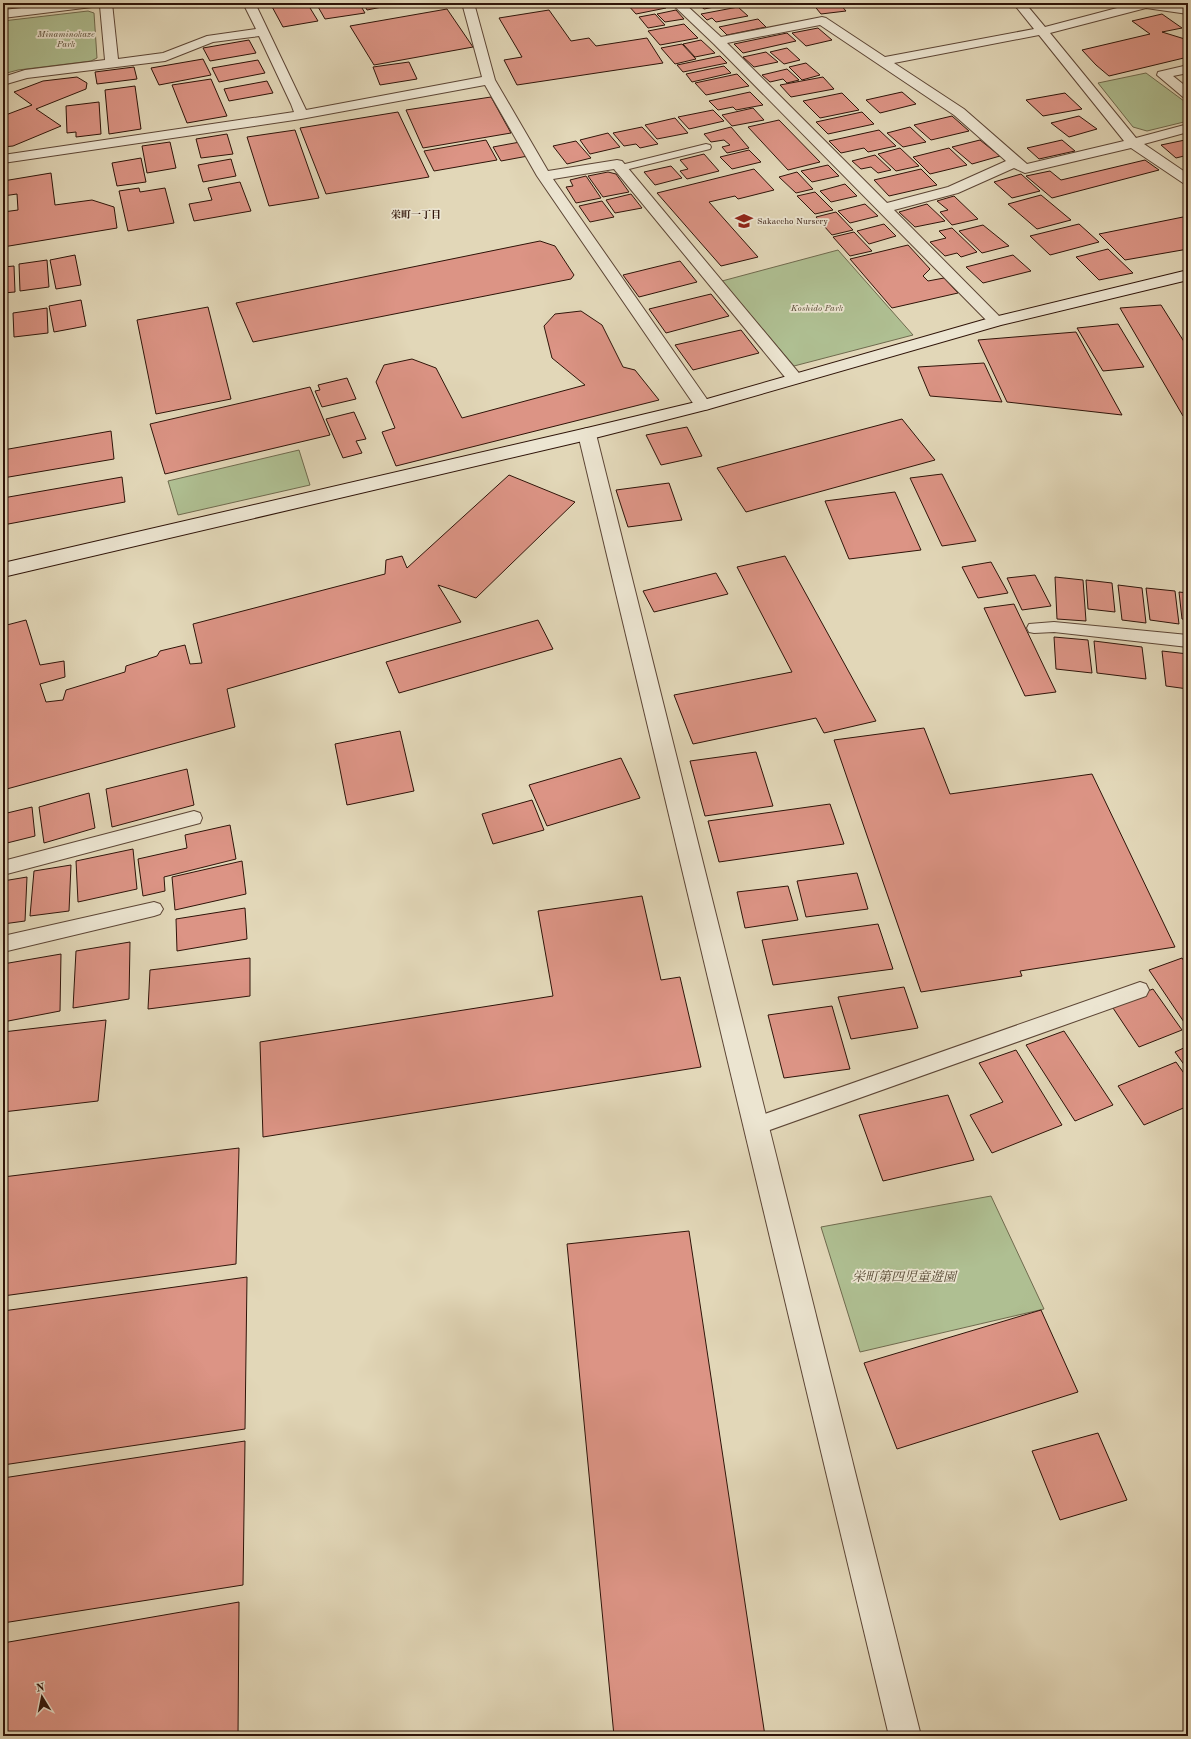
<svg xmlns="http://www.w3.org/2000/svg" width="1191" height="1739" viewBox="0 0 1191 1739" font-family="'Old Standard TT','Noto Serif JP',serif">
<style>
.green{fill:#afbf92;stroke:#6f6a4e}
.building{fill:#dc9485;stroke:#2f1409}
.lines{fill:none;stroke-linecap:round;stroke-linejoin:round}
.lane-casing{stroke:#5c4535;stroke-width:2}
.street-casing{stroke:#5c4535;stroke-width:2}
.secondary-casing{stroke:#2f1409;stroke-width:2}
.lane{fill:#ece5d1;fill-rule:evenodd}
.street{fill:#ece5d1;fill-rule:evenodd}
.secondary{fill:#ece5d1;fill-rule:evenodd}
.labels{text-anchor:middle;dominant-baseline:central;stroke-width:3.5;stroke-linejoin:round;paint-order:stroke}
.far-park-label{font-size:9px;font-style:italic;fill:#554732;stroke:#ece5d1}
.far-poi-label{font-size:9px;fill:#2f1409;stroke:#ece5d1;text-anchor:start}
.far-neighbourhood-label{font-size:10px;font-weight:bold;fill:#2f1409;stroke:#ece5d1}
.near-park-label{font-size:13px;font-style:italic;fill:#554732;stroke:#ece5d1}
</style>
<rect width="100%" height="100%" fill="#e2d7b8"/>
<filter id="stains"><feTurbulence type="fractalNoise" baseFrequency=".005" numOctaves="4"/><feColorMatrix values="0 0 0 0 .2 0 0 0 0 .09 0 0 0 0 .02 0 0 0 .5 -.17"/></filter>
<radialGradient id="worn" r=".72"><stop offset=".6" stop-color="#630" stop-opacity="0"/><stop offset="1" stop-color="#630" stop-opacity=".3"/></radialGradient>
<g class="green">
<polygon points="88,11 94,13 97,58 91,61 18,70 3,74 3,21"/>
<polygon points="1146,73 1188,104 1188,121 1147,131 1133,127 1098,83"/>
<polygon points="838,250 913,335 794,366 722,281"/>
<polygon points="299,450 310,485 178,515 168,481"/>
<polygon points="991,1196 1044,1309 860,1352 821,1227"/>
</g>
<g class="building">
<polygon points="270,3 307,3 318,21 283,27"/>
<polygon points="327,3 359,3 365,13 325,19 317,5"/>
<polygon points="363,3 380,3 382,7 367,10"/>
<polygon points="385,3 410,3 410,5 387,7"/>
<polygon points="631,3 660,3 666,8 636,14 627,4"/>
<polygon points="697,3 729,3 730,4 704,9"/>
<polygon points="812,3 839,3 846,11 821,14"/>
<polygon points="738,7 748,16 716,22 712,18 707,20 701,14"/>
<polygon points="447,9 473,47 374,65 350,26"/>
<polygon points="549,10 571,41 589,38 596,46 647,38 663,63 517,85 504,60 522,57 499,18"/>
<polygon points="676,10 684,19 665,22 657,14"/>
<polygon points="655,14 665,25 648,28 639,17"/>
<polygon points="1162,14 1182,28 1162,32 1188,40 1188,57 1109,76 1096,65 1082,50 1150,34 1132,21"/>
<polygon points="758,19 766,27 727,35 719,27"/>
<polygon points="684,24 698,38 660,45 648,31"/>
<polygon points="818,28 832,40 806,46 792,33"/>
<polygon points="787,33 796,41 743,53 734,44"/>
<polygon points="249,40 256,53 210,61 203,48"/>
<polygon points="701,40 715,53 695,57 683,44"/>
<polygon points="682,44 696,59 675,64 661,48"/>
<polygon points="787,48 800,60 784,64 770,52"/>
<polygon points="766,52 778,62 754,67 743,57"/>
<polygon points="720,56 727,63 683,72 677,65"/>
<polygon points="203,59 211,75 159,85 151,68"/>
<polygon points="258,60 265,73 219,82 212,68"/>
<polygon points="409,62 417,79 380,85 373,67"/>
<polygon points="806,63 820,75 802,80 789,67"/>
<polygon points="724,66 731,73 692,82 686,74"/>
<polygon points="134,67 137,79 97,84 95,72"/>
<polygon points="787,69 799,80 787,83 783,79 770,82 762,75"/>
<polygon points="737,74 749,86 706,95 695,83"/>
<polygon points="77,77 87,83 86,89 36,109 61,126 13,146 3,147 3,116 32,105 14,92 43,81"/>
<polygon points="823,77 834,89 791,97 780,85"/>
<polygon points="211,79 227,116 187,123 172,85"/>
<polygon points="267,81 273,93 229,101 224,89"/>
<polygon points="135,86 141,129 109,134 105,90"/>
<polygon points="750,92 763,105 736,110 733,107 718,110 709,101"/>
<polygon points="902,92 916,104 880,113 866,100"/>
<polygon points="842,93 859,110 820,118 803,101"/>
<polygon points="1065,93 1082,109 1043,116 1026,100"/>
<polygon points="491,97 511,133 423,148 406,110"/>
<polygon points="99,102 101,134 76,137 76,132 67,133 66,106"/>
<polygon points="753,108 764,120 732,126 722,115"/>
<polygon points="713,110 724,121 689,129 678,117"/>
<polygon points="398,112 429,177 326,194 300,128"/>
<polygon points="862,112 874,124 828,134 816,122"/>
<polygon points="952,116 969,131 931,140 914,125"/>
<polygon points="1079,116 1097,129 1069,137 1051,123"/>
<polygon points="675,118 688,133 657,139 645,125"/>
<polygon points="779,120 820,162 788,170 748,127"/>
<polygon points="642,127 658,144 640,148 636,144 624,146 613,133"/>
<polygon points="731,127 749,148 727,153 722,147 730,145 724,140 711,142 704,134"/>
<polygon points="910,127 926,142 903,147 887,133"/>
<polygon points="295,130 319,198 269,206 247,137"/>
<polygon points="879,130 896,146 868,152 864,148 841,153 829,141"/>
<polygon points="608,133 620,147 590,154 580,140"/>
<polygon points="227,134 233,154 201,158 196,139"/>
<polygon points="486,140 497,160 434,171 424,151"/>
<polygon points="980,140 1000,156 972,164 952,147"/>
<polygon points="1062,140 1075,151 1039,159 1027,148"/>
<polygon points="1185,140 1188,142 1188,155 1176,158 1161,145"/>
<polygon points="576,141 591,158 567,164 553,146"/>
<polygon points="170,142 176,168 147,173 142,146"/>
<polygon points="520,142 528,156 501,161 493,147"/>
<polygon points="900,148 919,166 896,171 878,154"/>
<polygon points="949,148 967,165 930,174 913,157"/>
<polygon points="749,150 761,162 732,169 720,157"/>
<polygon points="704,154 719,171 687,179 680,171 688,169 680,160"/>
<polygon points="875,155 891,170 878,173 871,167 861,169 852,161"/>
<polygon points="141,158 146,182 117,186 112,163"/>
<polygon points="231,159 236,176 203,182 198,165"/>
<polygon points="1145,160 1159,170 1052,198 1026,176 1050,171 1061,180"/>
<polygon points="828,165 839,176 812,182 801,171"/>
<polygon points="671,166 682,178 655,185 644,172"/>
<polygon points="754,169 774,190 738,199 735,196 709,202 758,257 721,266 657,193"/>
<polygon points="921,169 937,185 889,196 874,180"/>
<polygon points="608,172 616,174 629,192 603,197 588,176"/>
<polygon points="797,172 813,189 796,193 779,177"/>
<polygon points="51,173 55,205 92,200 114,207 117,228 3,247 3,212 18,210 17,194 3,196 3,181"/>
<polygon points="1021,174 1040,191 1012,198 994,182"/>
<polygon points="586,176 601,198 576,203 566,187 573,186 570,180"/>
<polygon points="240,182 251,211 194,221 189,204 212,200 208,188"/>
<polygon points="845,184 857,196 831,202 820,191"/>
<polygon points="139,188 140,192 165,188 174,223 128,231 119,191"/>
<polygon points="815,192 833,210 815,214 797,196"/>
<polygon points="631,194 642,208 615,213 606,200"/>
<polygon points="1041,195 1071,220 1037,229 1008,204"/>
<polygon points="954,196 978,219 952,225 940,212 948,210 937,201"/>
<polygon points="602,201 614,217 590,222 579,206"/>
<polygon points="865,204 878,216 850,223 838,211"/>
<polygon points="927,204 945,221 915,227 899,212"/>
<polygon points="836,212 853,230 832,235 816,217"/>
<polygon points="1188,216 1188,249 1125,260 1099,234"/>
<polygon points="884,224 896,236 869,244 857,231"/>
<polygon points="1079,224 1099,242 1050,255 1030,236"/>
<polygon points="983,225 1009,246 982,253 959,231"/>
<polygon points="952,228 977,252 961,257 957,253 945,256 930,242 946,238 939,231"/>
<polygon points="854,232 872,251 850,256 833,237"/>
<polygon points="540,241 555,246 574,275 571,279 253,342 236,303"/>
<polygon points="908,245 930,269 923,276 928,281 944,278 958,293 892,308 850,259"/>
<polygon points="1108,249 1133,273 1099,280 1076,257"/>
<polygon points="75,255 81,285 56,289 50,260"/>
<polygon points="1013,255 1031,271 983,283 966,267"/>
<polygon points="47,260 49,287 20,291 19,264"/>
<polygon points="680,261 697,282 639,297 623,275"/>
<polygon points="14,266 15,292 3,293 3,267"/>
<polygon points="711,294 729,316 666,333 649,309"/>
<polygon points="81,300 86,326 54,332 49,306"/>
<polygon points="1161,305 1188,348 1188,416 1183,416 1120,308"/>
<polygon points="208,307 231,399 156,414 137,320"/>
<polygon points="47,308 48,333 14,337 13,313"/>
<polygon points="581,311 602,325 623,367 635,370 659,400 396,466 382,432 395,428 376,382 384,365 412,359 436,368 462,418 585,385 552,358 544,326 555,314"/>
<polygon points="3,312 6,312 6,338 3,339"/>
<polygon points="1118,324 1144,367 1103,371 1077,328"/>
<polygon points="741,330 759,353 693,370 675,345"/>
<polygon points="1076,332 1122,415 1007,402 978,340"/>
<polygon points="984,363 1002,402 930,396 918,367"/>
<polygon points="347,378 356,399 322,407 315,391 320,390 318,385"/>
<polygon points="310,387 330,435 165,474 150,424"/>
<polygon points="354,412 366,439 356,441 362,453 343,458 326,419"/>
<polygon points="902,419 935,460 746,512 717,468"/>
<polygon points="687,427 702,456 661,465 646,435"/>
<polygon points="111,431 114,459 3,478 3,450"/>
<polygon points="942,474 976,541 942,546 910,478"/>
<polygon points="509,475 575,502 476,598 438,585 461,622 227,689 235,727 3,790 3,626 26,620 40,665 64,661 65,677 40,684 46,702 63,700 66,690 125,672 126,666 157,656 160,651 185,645 190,664 202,663 193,624 385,574 386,560 402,556 407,568"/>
<polygon points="122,477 125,502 3,525 3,498"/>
<polygon points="669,483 682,520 628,527 616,490"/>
<polygon points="895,492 921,550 849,559 825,501"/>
<polygon points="785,556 876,721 824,733 816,718 693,744 674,695 792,672 737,567"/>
<polygon points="991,562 1008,593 978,598 962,567"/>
<polygon points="716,573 728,594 654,612 643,591"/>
<polygon points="1035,575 1051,606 1022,610 1007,578"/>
<polygon points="1055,577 1083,580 1086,621 1057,619"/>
<polygon points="1086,580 1112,583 1115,612 1088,609"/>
<polygon points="1118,585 1142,588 1146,623 1122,620"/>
<polygon points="1146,588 1175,591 1179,624 1150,620"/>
<polygon points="1179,592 1188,593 1188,620 1182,619"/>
<polygon points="1014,604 1056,692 1025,696 984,608"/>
<polygon points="538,620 553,649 399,693 386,662"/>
<polygon points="1054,637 1088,640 1092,673 1056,669"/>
<polygon points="1094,641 1142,647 1146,679 1097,673"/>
<polygon points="1162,651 1188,654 1188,689 1166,686"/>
<polygon points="924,728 950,794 1092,774 1175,947 1020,971 1022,976 921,992 834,740"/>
<polygon points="400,731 414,791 347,805 335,744"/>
<polygon points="756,752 773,806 705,816 690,761"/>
<polygon points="621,758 640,798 547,826 529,785"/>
<polygon points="187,769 194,805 112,827 106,789"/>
<polygon points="89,793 95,828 44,843 39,807"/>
<polygon points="532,800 544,830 493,844 482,814"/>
<polygon points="830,804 844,844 719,862 708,821"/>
<polygon points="32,807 35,836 3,844 3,814"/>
<polygon points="230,825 236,859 164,877 165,891 143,896 138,859 187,848 185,835"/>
<polygon points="133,849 137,889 78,902 76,861"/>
<polygon points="242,861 246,894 175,910 172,877"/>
<polygon points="71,865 69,911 30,916 34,871"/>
<polygon points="857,873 868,909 806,917 797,881"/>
<polygon points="27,877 25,921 3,924 3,881"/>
<polygon points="788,886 798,920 745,928 737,892"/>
<polygon points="642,896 661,980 680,977 701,1067 263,1137 260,1042 553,996 538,911"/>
<polygon points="245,908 247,939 177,951 176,919"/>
<polygon points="878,924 893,969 773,985 762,940"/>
<polygon points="130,942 129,999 73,1008 76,951"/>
<polygon points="61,954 60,1011 3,1022 3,964"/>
<polygon points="250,958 250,996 148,1009 150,970"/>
<polygon points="1182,958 1188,967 1188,1024 1186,1025 1149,970"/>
<polygon points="904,987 918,1028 851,1039 838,997"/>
<polygon points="1153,989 1182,1030 1139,1047 1111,1005"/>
<polygon points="832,1006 850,1069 784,1078 768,1015"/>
<polygon points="106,1020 98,1101 3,1112 3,1032"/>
<polygon points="1064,1031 1113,1105 1075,1121 1026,1045"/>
<polygon points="1188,1046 1188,1070 1175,1052"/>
<polygon points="1016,1050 1062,1125 992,1153 970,1115 1003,1102 979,1063"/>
<polygon points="1176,1062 1188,1079 1188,1106 1144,1125 1118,1086"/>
<polygon points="948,1095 974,1160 883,1181 859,1115"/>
<polygon points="239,1148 236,1264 3,1296 3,1177"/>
<polygon points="689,1231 765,1736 614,1736 567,1244"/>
<polygon points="247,1277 245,1429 3,1465 3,1311"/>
<polygon points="1041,1310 1078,1392 897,1449 864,1363"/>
<polygon points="1098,1433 1127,1500 1060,1520 1032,1451"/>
<polygon points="245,1441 243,1585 3,1623 3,1478"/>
<polygon points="239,1602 238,1736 3,1736 3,1643"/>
</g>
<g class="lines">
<g class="lane-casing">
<g id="lane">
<polygon points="706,144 710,145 711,147 710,149 621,171 616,168 617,166"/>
<polygon points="1054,622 1188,635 1188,647 1054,632 1034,633 1029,632 1027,628 1029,624"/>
<polygon points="194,811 200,813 202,818 200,823 3,875 3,861"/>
<polygon points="154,902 160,904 163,909 160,914 154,916 3,952 3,936"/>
<polygon points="1140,982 1146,984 1149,990 1146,996 756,1135 749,1132 746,1126 749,1120 756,1117"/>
</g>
</g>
<g class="street-casing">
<g id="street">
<polygon points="67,3 112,3 118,59 163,53 207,36 256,29 243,3 255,3 306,110 482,77 462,3 474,3 495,80 548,171 617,160 622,161 803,378 801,382 795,383 789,382 614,169 553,179 711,405 709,409 703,410 697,409 537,176 485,85 301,119 3,163 3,155 294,112 291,104 259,36 213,42 165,61 27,78 3,85 3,77 25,70 105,60 100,6 3,18 3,10"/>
<path d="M671,3h13l37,34 101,-20 4,1 59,39 149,-28 -21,-26h12l20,24 91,-24h29l23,3v8l-42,-6 -96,25 86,105 52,-14v8l-44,12 44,30v10l-5,-1 -52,-35 -106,25 -11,-5 -56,25 -64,17 110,111 -2,3 -6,2 -6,-2 -276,-280zM820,25l134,90 52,46 -58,26 -61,16 -160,-160zM1039,35l85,106 -97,23 -63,-55 -70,-46z"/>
<polygon points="1188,65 1188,73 1173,76 1188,88 1188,98 1183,97 1157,75 1158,72"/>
<polygon points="587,428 593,430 596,434 921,1736 889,1736 578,434 581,430"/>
</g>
</g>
<g class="secondary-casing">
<polygon id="secondary" points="1188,270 1188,280 1001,325 709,409 587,440 3,577 3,563 587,428 700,401 990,318"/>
</g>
<use href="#lane" class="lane"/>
<use href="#street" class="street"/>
<use href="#secondary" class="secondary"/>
</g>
<defs>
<g id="school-bare" transform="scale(1.38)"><path d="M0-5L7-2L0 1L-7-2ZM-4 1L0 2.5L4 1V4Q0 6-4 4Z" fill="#8f2418" stroke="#ece5d1" stroke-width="2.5" paint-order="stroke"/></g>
</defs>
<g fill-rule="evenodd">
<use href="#school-bare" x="744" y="221"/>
</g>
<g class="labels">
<g class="far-park-label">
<text x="66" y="34">Minaminokaze<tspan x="66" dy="10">Park</tspan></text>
<text x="817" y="308">Koshido Park</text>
</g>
<g class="far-poi-label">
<text x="757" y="221">Sakaecho Nursery</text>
</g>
<g class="far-neighbourhood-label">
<text x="416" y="215">栄町一丁目</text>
</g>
<g class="near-park-label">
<text x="904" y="1277">栄町第四児童遊園</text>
</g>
</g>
<rect width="1191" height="1739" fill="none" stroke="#e2d7b8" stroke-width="16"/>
<rect x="4" y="4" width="1183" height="1731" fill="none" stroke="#2f1409" stroke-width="2"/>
<rect x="8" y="8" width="1175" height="1723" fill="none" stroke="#2f1409"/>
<g transform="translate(42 1697) rotate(350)" stroke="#ece5d1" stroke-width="3" paint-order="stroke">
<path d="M0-3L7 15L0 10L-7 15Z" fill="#2f1409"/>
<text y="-6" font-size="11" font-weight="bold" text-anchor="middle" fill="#2f1409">N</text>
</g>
<rect width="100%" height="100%" filter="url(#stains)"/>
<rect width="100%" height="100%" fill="url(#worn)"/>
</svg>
